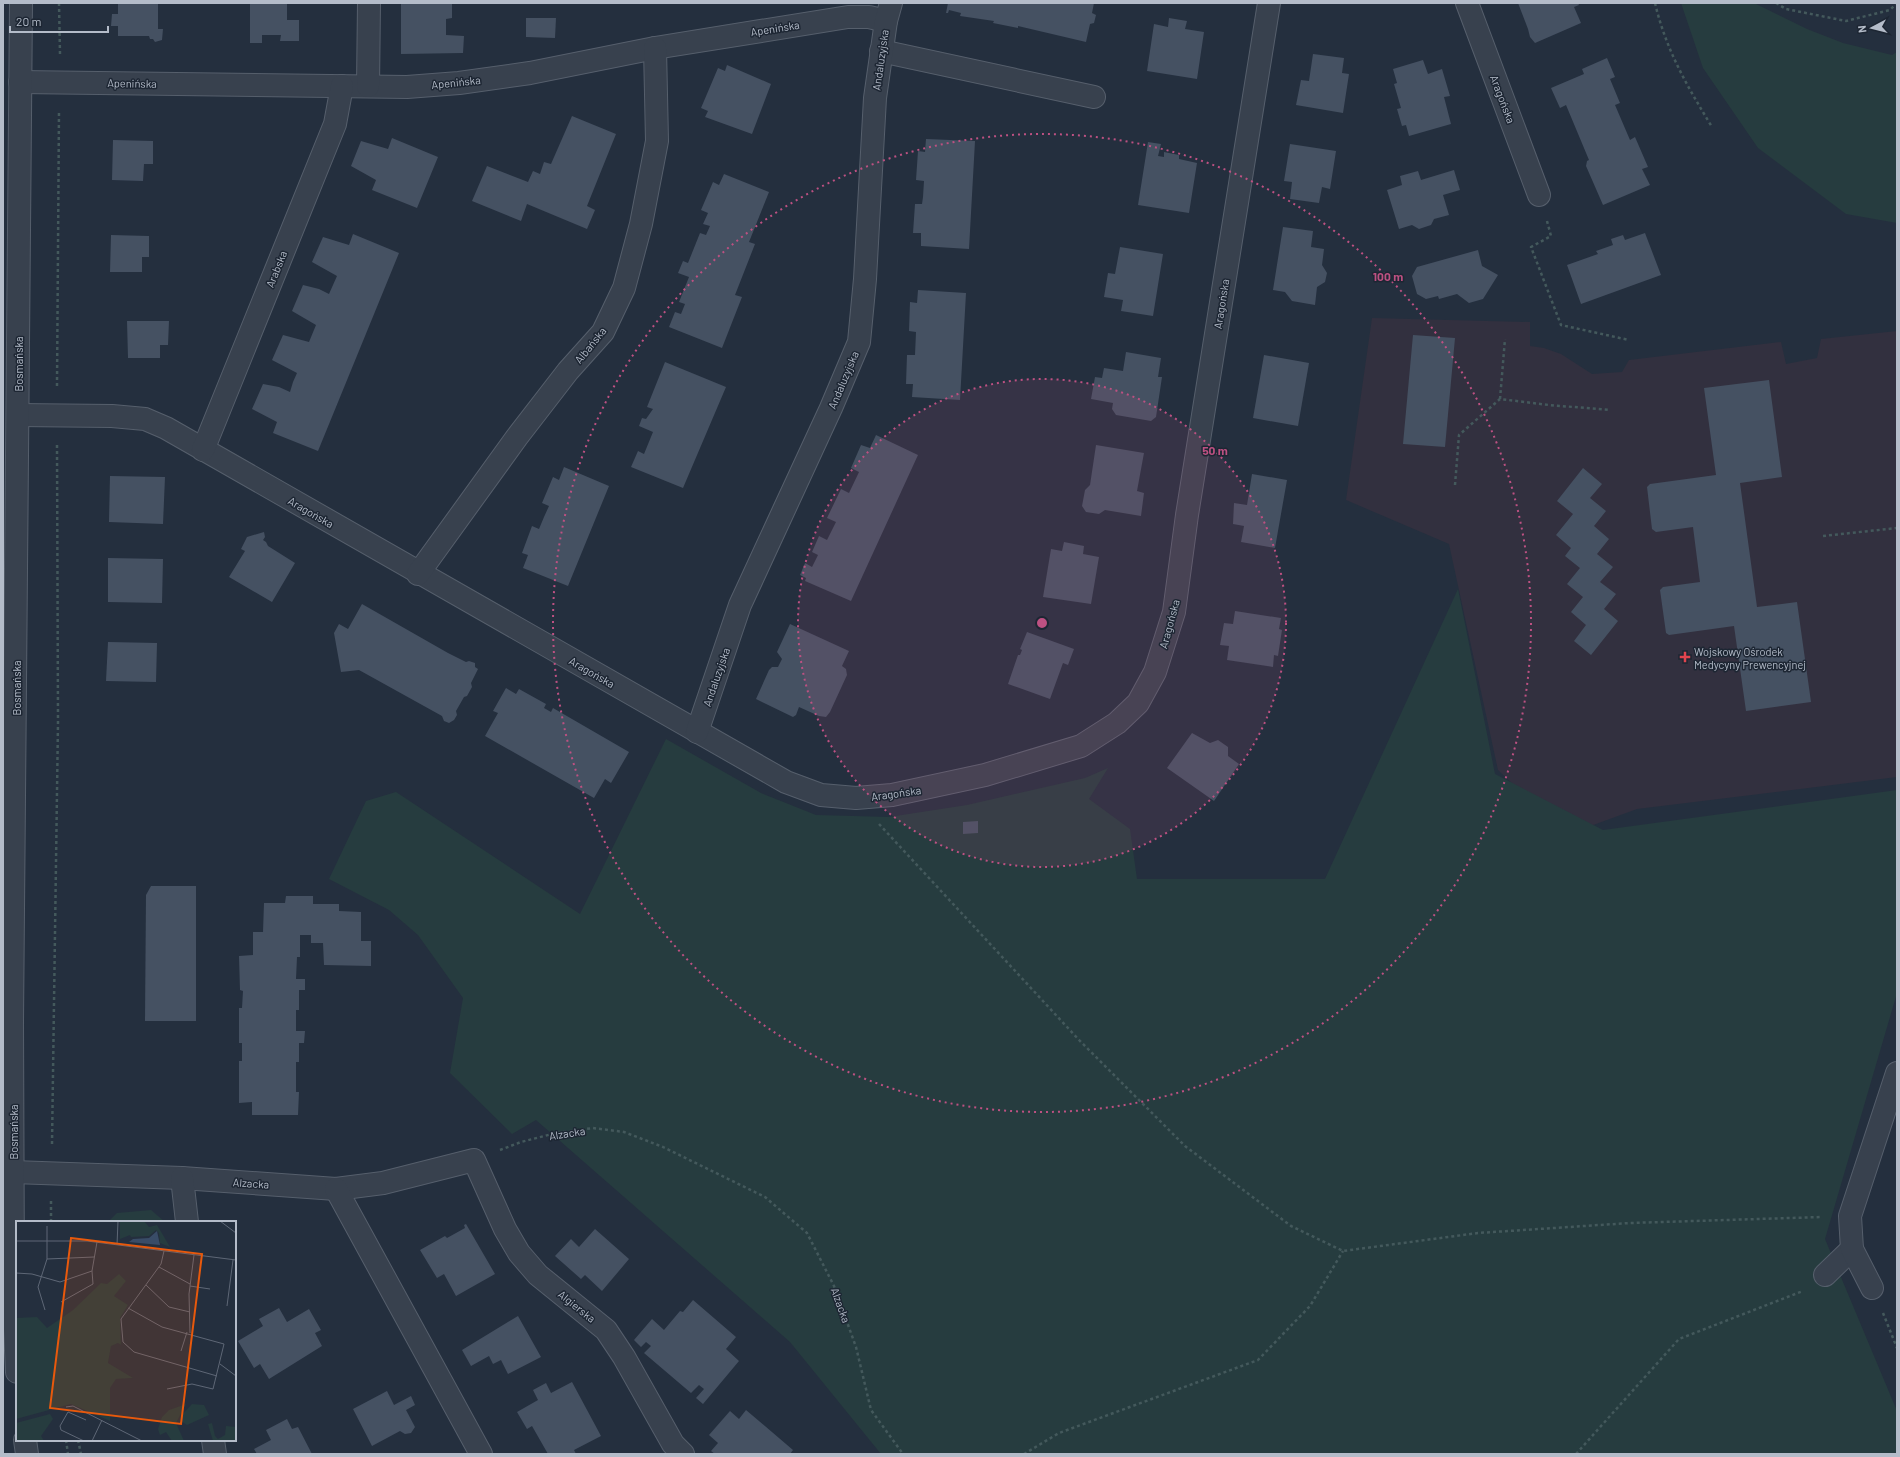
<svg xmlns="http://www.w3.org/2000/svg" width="1900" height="1457" viewBox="0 0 1900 1457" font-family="Barlow,sans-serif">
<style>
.medical{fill:#32303f}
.green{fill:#263c3f}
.building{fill:#455162}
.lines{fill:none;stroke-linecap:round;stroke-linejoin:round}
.minor-casing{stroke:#565f6c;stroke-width:24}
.path{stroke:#44595c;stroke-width:2.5;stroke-dasharray:3 3;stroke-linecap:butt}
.minor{stroke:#38414e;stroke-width:22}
.ring{fill:none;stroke:#bd5182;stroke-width:2;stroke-dasharray:2 4}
.health-dot{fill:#e0444e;stroke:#1d2633;stroke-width:1.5}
.labels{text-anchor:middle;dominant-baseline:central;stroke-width:3;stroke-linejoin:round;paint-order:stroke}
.street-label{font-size:11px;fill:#b4bcc9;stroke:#1d2633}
.poi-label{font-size:11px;fill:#b4bcc9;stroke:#1d2633;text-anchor:start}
.inset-road{fill:none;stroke:#5e6776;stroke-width:1}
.view{fill:#e8590c;fill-opacity:0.15;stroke:#e8590c;stroke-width:2}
.inset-edge{fill:none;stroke:#b4bcc9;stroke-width:2}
.centre{fill:#bd5182;stroke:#1d2633;stroke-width:2}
.ring-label{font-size:12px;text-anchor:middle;font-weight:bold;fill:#bd5182;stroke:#1d2633;stroke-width:3;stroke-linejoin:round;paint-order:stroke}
</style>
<rect width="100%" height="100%" fill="#242f3e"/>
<polygon class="medical" points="1372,318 1530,322 1530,346 1544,348 1561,354 1592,374 1622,372 1629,360 1781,342 1786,364 1817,358 1821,339 1897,331 1897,777 1637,809 1566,835 1498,770 1449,544 1346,500"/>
<g class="green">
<polygon points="1681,3 1754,3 1807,29 1843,43 1892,55 1897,52 1897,223 1846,214 1758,148 1703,68"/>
<polygon points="1458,589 1495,774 1603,830 1897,790 1897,993 1825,1239 1897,1411 1897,1454 881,1454 790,1342 536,1120 512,1134 450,1073 463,998 418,935 389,910 329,879 366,801 396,792 580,914 666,739 761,793 816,815 889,817 967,805 1085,778 1108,768 1089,799 1130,829 1137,879 1325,879"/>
<polygon points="151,1210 165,1222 108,1222 117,1213"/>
</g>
<g class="building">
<polygon points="118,3 158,3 158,29 163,29 162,40 155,42 153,39 150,39 149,36 118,36 118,26 111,26 112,14 118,14"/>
<polygon points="250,3 287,3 287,20 299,20 299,41 280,41 281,35 262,35 262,43 250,43"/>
<polygon points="401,3 452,4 452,18 446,19 446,35 464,36 463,53 401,54"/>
<polygon points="948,3 1094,3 1092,13 1096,15 1094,23 1090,24 1086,42 1018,26 1018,28 993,23 994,21 960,16 961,13 949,10 948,13 946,13"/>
<polygon points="1518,3 1578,3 1579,5 1574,7 1581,23 1535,43 1530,37 1528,29"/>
<polygon points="526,18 556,18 555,38 526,37"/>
<polygon points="1169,18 1187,21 1185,29 1204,32 1197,79 1147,71 1154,24 1168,27"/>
<polygon points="1313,54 1344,58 1342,73 1349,74 1343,113 1296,105 1301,80 1309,81"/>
<polygon points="1607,58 1615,77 1610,79 1620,103 1615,105 1630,140 1635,137 1648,167 1642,169 1650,185 1603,205 1586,166 1587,161 1589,160 1566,105 1560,108 1551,88 1584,74 1582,69"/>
<polygon points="1423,60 1428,74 1442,69 1450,96 1444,97 1451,124 1409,136 1406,125 1402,126 1397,109 1401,108 1394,84 1397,83 1393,69"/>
<polygon points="727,65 771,84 752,134 705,117 708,111 701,108 718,68 725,71"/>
<polygon points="572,116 616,134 587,206 595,210 587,229 527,204 521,221 472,201 487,166 528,182 533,171 540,174 544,162 551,164"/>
<polygon points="392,138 438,157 417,208 372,190 376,180 351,166 361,141 388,149"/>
<polygon points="926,139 975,141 969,249 921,246 921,233 913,233 915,204 922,204 923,197 924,181 916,180 918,151 925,152"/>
<polygon points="113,140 153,141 153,164 144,164 143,181 112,180"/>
<polygon points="1148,142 1161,144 1158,156 1164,157 1164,152 1179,155 1179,159 1197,163 1189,213 1138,205"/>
<polygon points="1290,144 1336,151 1330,189 1322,187 1319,203 1290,199 1292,182 1284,181"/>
<polygon points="1454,170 1460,190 1443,195 1449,215 1434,219 1431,225 1419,229 1412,225 1399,229 1387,190 1402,185 1400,176 1418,171 1421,180"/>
<polygon points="724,174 769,192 749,242 755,244 735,295 742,297 722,348 669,327 675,312 681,314 685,304 679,302 689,277 678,273 683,261 688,263 700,233 706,235 710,226 703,224 708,213 701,210 713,182 719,185"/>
<polygon points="1283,227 1313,231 1311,247 1324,249 1322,265 1327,273 1325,282 1317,287 1315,305 1292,301 1285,292 1273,290"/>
<polygon points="1645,233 1661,275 1581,304 1567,265 1598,254 1596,251 1613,245 1611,239 1623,235 1625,240"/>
<polygon points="353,234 399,253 318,451 273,433 277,422 252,409 263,384 279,387 290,392 293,382 297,373 272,360 283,335 309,342 316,325 292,311 303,285 319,289 329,294 337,276 312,262 323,237 349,245"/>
<polygon points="111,235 149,236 149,257 142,257 142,272 110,272"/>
<polygon points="1120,247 1163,254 1153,316 1121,311 1123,300 1104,297 1108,273 1115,274"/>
<polygon points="1478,250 1482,266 1498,275 1483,299 1469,303 1457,294 1439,299 1438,296 1426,299 1417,294 1412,276 1417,267"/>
<polygon points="918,290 966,293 960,400 912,397 913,384 906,384 907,355 915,355 916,332 909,331 910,302 917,303"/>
<polygon points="127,321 169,321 168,345 160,345 160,358 128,358"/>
<polygon points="1413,335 1455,338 1445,447 1403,444"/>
<polygon points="1126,352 1161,358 1158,377 1162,377 1156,417 1151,421 1116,415 1112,409 1113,403 1091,399 1095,377 1102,378 1104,368 1123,371"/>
<polygon points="1264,355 1309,363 1298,426 1253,418"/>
<polygon points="665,362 726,387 683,488 631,467 638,451 644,454 653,432 639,426 642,418 646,419 653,409 647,407"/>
<polygon points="1769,380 1782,477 1740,483 1757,607 1797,602 1811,702 1746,711 1734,626 1669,635 1666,633 1660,590 1663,587 1700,582 1693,527 1656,532 1652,529 1647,487 1650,484 1716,475 1704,388"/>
<polygon points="876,435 918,455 851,601 805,581 806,578 800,575 805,563 812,567 818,555 812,552 819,536 827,540 836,522 827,518 841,489 849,493 859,472 851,468 861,445 870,448"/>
<polygon points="1096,445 1144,453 1137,491 1144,493 1141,516 1105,510 1099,514 1086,512 1082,506 1085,490 1090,485"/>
<polygon points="564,467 609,486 568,586 523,568 528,555 522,553 532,526 539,529 544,517 549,506 542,503 553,477 559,480"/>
<polygon points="1583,468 1602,484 1590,498 1606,511 1594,526 1609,539 1597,554 1613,567 1600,582 1616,594 1604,609 1618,621 1591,655 1574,641 1586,625 1571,612 1583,597 1567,584 1580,568 1565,556 1571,548 1556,535 1573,514 1557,501"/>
<polygon points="1252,474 1287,480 1275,548 1241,542 1244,526 1233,524 1234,503 1247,505"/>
<polygon points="110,476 165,477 163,524 109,522"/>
<polygon points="264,532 265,537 263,540 266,542 268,546 295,563 272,602 229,577 245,551 241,549 247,537"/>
<polygon points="1064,542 1084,546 1083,554 1099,557 1091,604 1043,597 1051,549 1062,551"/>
<polygon points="108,558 163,559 162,603 108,602"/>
<polygon points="362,604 448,653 466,662 469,661 475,663 475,667 478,669 471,683 472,687 467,696 464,697 456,711 457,715 454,720 449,723 444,721 442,716 359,670 341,672 334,633 339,624 348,629"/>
<polygon points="1235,611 1281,618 1279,629 1282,630 1278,656 1274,655 1273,667 1227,660 1229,646 1220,645 1224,623 1233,624"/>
<polygon points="790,624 849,651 842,666 846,669 847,675 830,712 826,717 819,716 799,707 796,715 793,717 756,699 769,670 772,667 778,667 782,659 777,652"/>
<polygon points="1027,632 1074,649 1068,665 1063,663 1050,699 1008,684 1018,655 1020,655 1022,650 1020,649"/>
<polygon points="108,642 157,643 156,682 106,681"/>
<polygon points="506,688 516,694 519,689 546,704 544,708 551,712 553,708 629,752 611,783 605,779 594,798 485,736 498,713 493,711"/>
<polygon points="1192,733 1210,743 1218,740 1228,747 1228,756 1239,764 1214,801 1167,768"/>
<polygon points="978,821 978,833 963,834 963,822"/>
<polygon points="151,886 196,886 196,1021 145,1021 146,895"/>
<polygon points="286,896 313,896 313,904 339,904 339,911 361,912 361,941 371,941 371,966 324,965 323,943 311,943 311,935 300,935 300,957 297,957 296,979 305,979 305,990 299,990 299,1010 296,1010 296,1031 305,1031 304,1043 299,1043 299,1062 296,1062 296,1092 299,1092 298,1115 252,1115 252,1102 239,1103 239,1061 242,1061 242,1043 239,1043 239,1008 242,1008 243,991 240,990 239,956 253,955 253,932 263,932 264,903 285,903"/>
<polygon points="466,1224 495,1274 456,1296 444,1274 437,1278 420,1250 445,1236 447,1238 465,1228 464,1225"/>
<polygon points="595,1229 629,1259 602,1291 585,1275 581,1279 555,1256 571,1239 579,1247"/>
<polygon points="693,1300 736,1337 726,1349 739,1361 703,1404 696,1398 704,1389 699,1385 691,1393 644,1353 651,1346 646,1342 641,1347 634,1340 652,1319 664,1330 680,1311 683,1312"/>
<polygon points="279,1308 287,1322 309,1309 321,1330 315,1333 322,1346 269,1379 260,1364 254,1368 238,1341 263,1326 259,1319"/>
<polygon points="518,1316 541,1357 508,1374 501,1360 493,1364 489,1356 471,1366 462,1350"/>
<polygon points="572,1382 601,1436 574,1450 576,1454 548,1454 532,1426 527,1429 517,1412 538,1400 533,1390 546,1383 551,1393"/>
<polygon points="387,1391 394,1405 411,1396 415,1405 406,1410 415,1427 411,1433 405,1434 400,1431 372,1446 353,1409"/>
<polygon points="746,1410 793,1450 790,1454 715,1454 711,1451 718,1443 709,1435 730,1411 739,1419"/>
<polygon points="287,1419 292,1429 298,1427 312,1454 257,1454 254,1449 271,1440 266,1430"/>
</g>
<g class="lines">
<g class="minor-casing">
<g id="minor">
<polyline points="1467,3 1539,195"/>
<polyline points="881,51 1094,97"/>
<polyline points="20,82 407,87 459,83 530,73 655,48 848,17 869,17 886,21"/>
<polyline points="368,86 369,3"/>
<polyline points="18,415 112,416 145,419 166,428 786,782 821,795 856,798 892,795 985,775 1081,746 1117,723 1138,703 1155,672 1174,612 1187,515 1269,3"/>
<polyline points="203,450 335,124 342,86"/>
<polyline points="418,574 517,437 568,371 603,332 624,288 641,224 657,141 655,48"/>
<polyline points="697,732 740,605 831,408 859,342 865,279 875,98 886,21 891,3"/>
<polyline points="13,1172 182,1178 336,1189 383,1183 474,1160 505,1229 519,1253 538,1275 606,1330 624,1357 673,1444 683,1454"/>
<polyline points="182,1178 187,1222"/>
<polyline points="336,1189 481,1454"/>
<polyline points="1825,1275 1852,1249"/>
<polyline points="1872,1288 1852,1249 1850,1216 1897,1073"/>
<polyline points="17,1372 13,1285 12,1022 21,3"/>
<polyline points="25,1440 27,1454"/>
<polyline points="213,1440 215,1454"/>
</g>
</g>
<g class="path">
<polyline points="59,3 60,54"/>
<path d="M1655,3c11,47 32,83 57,124"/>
<polyline points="1776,3 1786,9 1846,21 1890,10 1897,3"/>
<polyline points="1547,221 1551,236 1531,247 1561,325 1629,340"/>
<polyline points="57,386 59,111"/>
<polyline points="1500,399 1505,339"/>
<polyline points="1455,485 1459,435 1500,399 1549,405 1610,410"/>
<polyline points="1823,536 1897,528"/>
<polyline points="879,824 1080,1041 1185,1146 1291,1226 1343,1251 1478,1233 1630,1223 1822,1217"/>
<polyline points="52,1144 58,722 57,443"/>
<polyline points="500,1150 521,1142 556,1133 593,1128 624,1132 663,1147 765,1197 807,1233 834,1286 856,1347 871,1410 903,1454"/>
<polyline points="51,1222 51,1201"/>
<polyline points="1883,1313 1897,1348"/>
<polyline points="66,1440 68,1454"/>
<polyline points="78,1440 81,1454"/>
<polyline points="1024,1454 1059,1433 1258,1360 1310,1306 1343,1251"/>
<polyline points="1576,1454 1679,1339 1803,1291"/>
</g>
<use href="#minor" class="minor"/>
</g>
<circle cx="1042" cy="623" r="244" fill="#bd5182" fill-opacity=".12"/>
<g class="ring">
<circle cx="1042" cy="623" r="244"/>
<circle cx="1042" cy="623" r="489"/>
</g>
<path class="health-dot" d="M1683 651h4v4h4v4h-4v4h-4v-4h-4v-4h4z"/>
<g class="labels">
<g class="street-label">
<text transform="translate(775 28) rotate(-9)">Apenińska</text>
<text transform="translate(880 60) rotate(-82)">Andaluzyjska</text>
<text transform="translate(456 82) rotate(-6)">Apenińska</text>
<text transform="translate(132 83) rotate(1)">Apenińska</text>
<text transform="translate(1503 99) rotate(69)">Aragońska</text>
<text transform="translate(276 269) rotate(-68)">Arabska</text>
<text transform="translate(1221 304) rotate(-81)">Aragońska</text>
<text transform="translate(590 345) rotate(-51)">Albańska</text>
<text transform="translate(18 364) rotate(-90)">Bosmańska</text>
<text transform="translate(843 380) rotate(-67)">Andaluzyjska</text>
<text transform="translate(311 512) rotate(30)">Aragońska</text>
<text transform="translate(1169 624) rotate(-75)">Aragońska</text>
<text transform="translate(592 672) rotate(30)">Aragońska</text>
<text transform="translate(716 677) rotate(-71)">Andaluzyjska</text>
<text transform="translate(16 688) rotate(-90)">Bosmańska</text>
<text transform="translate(896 793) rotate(-8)">Aragońska</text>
<text transform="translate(13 1132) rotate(-90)">Bosmańska</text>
<text transform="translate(567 1133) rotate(-9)">Alzacka</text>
<text transform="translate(251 1183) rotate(4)">Alzacka</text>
<text transform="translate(841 1305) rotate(70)">Alzacka</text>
<text transform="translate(577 1306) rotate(39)">Algierska</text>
</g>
<g class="poi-label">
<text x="1694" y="651">Wojskowy Ośrodek<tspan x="1694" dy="13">Medycyny Prewencyjnej</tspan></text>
</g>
</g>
<g transform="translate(16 1221)">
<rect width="220" height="220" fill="#242f3e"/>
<path d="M104,0h24l5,6 8,-2 13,22 -10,-4 -1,-10 -3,-3 -7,6 -18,1 -1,-2 -10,4zM103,53l7,7 -12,15 14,9 -8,13 1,27 -3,-2 -7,3 -3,17 25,15 -17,1 -6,9v33l-39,-17 -55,15v-101l21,-1 10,11 26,-18 28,-27 6,1zM170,183l-10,19 8,18h-12l-6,-9 -6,3 -2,-6 4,-12 7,-7zM176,183l12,1 5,10 -22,10 -6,-4v-5zM34,193l3,5 -12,17 3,5h-28v-18zM196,202l3,13 3,3 7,-4 1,-9 10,1v14h-23l-5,-17z" fill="#263c3f"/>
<path d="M141,10l3,14 -31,-3 4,-3 16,-1z" fill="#394c67"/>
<path class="inset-road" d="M204,0l16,12M0,20h71l149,19M101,24l1,-24M148,30l-3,13 -40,55 2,23 11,10 83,24M31,38l47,-2M143,46l31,17M0,52l16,1 28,8 32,-11M130,64l23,22 21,5M174,65l20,3M45,81l32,-18 -1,-13 5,-29M211,85l6,-46M112,87l34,19 62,17 -11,45 -21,-5 -25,5M29,89l-7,-23 9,-28v-33M174,112l-1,-39 5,-39M165,130l6,-19M204,143l16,12M50,186l7,-1 69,35M68,220l-23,-11 -1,-4 8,-14 18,8M76,220l10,-21"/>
<path class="view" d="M55,17l131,16 -21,170 -131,-16z"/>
<rect width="220" height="220" class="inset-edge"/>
</g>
<circle cx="1042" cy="623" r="6" class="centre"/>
<g class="ring-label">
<text x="1388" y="281">100 m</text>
<text x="1215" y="455">50 m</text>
</g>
<rect width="1900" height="1457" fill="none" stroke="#b4bcc9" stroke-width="8"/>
<g transform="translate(1872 28) rotate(263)" stroke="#1d2633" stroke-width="3" paint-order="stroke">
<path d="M0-3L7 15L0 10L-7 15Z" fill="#b4bcc9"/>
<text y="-6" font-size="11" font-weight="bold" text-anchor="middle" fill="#b4bcc9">N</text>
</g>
<path d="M10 26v6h98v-6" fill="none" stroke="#b4bcc9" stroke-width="2"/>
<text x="16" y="26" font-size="12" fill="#b4bcc9" stroke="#1d2633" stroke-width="3" paint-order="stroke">20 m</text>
</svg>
